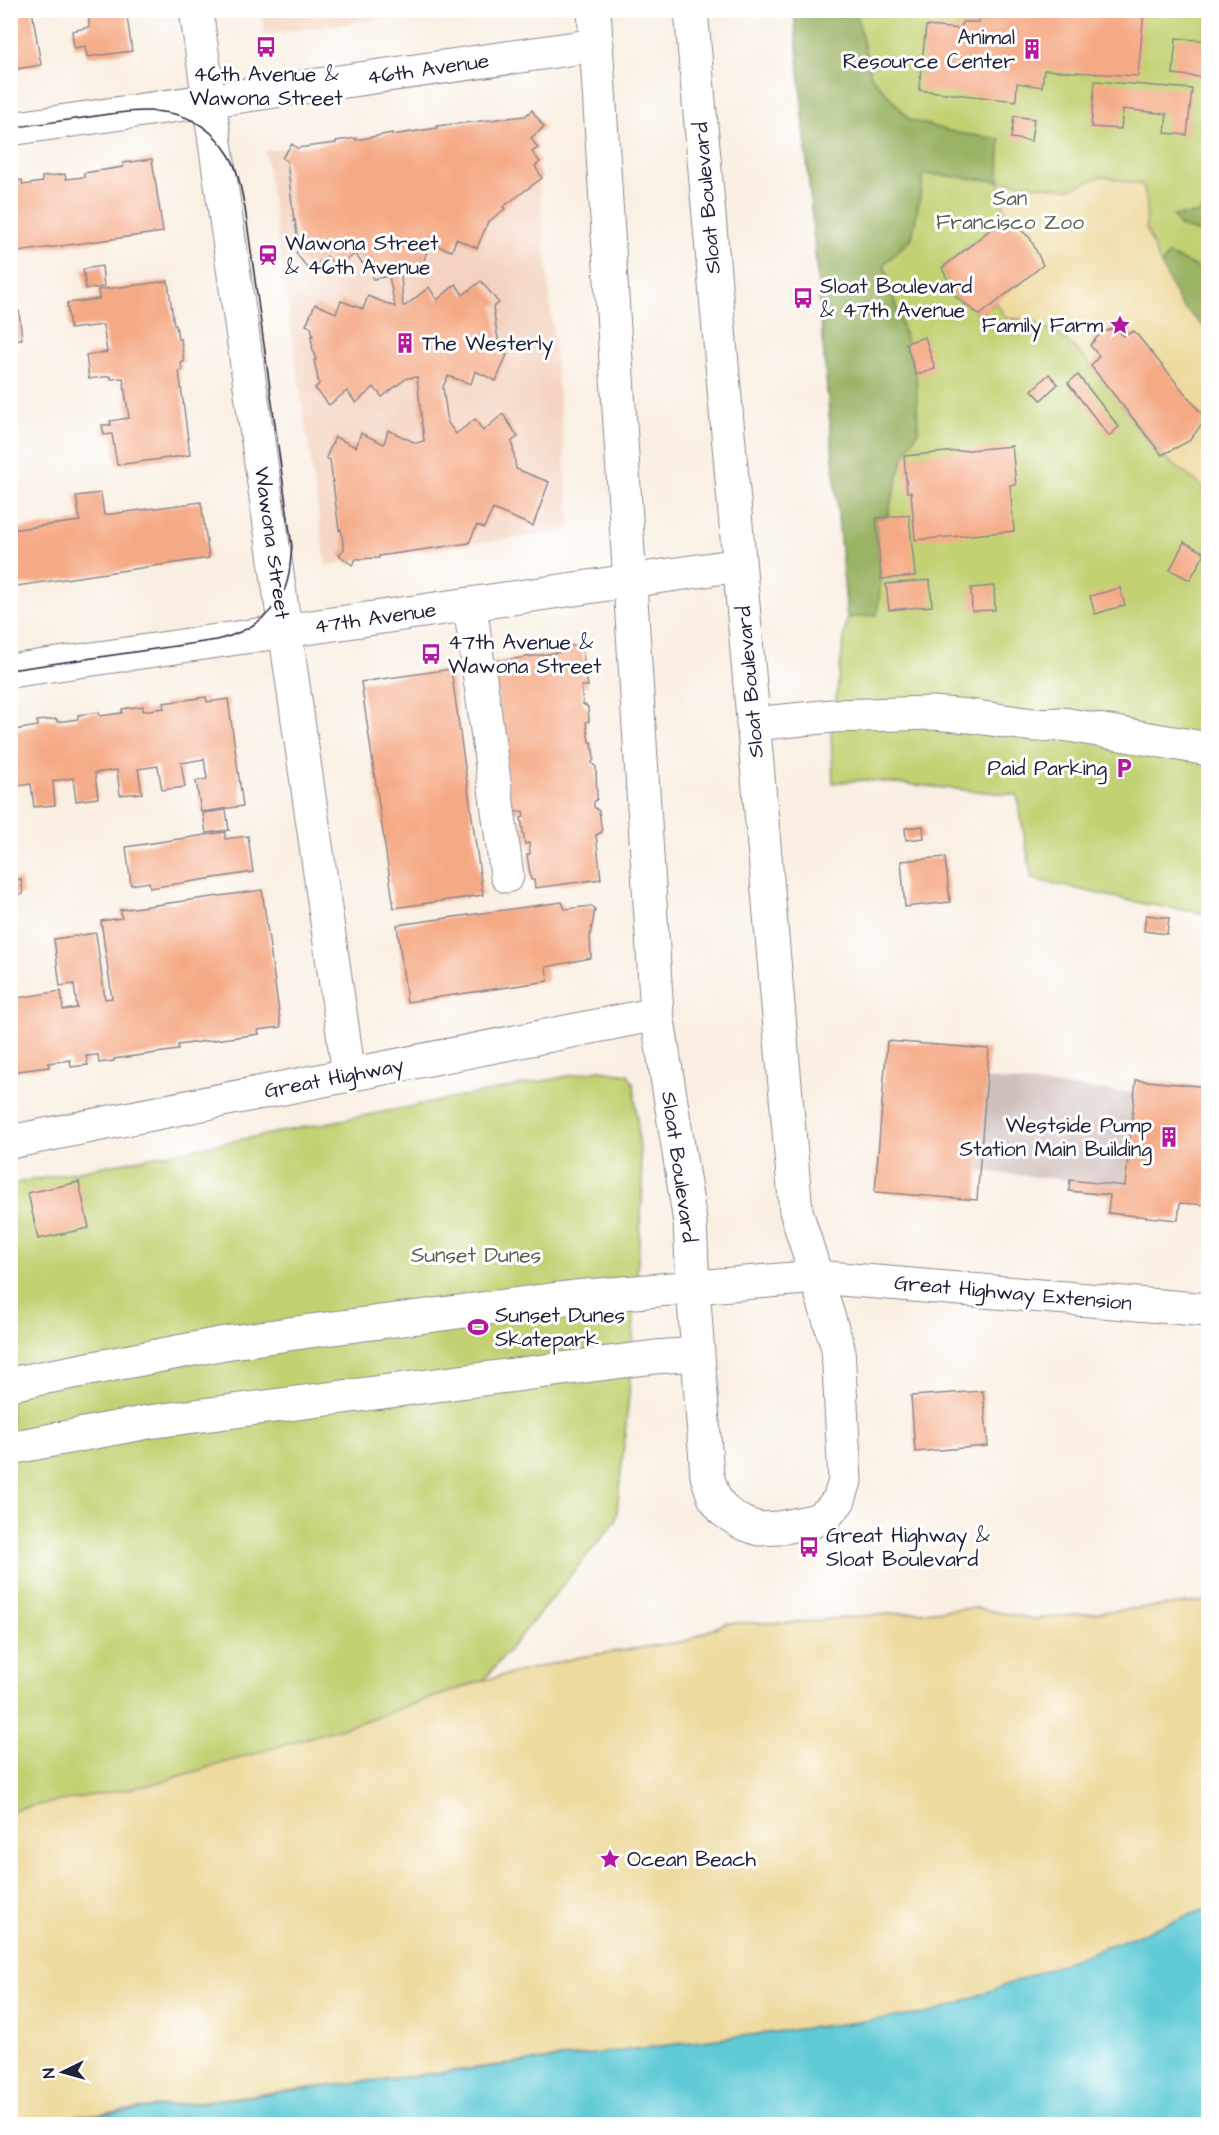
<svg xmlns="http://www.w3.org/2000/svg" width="1219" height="2135" viewBox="0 0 1219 2135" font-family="'Architects Daughter',sans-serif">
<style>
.built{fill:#f4d3c0}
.industrial{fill:#d0c0bc}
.green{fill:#c3d173;stroke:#727a57;stroke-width:1.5}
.forest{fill:#9ab365;stroke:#5e6a50;stroke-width:1.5}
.sand{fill:#eeda9e;stroke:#887e6c;stroke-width:1.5}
.water{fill:#5ecad6;stroke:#407688;stroke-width:1.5}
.building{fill:#f5aa86}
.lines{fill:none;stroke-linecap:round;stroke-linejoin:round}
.minor-casing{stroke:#8e888e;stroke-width:35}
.minor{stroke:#fff;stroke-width:33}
.tram{stroke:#22223b;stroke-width:1.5}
.labels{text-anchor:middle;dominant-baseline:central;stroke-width:6;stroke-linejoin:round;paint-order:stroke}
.poi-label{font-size:21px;fill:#22223b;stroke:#fff;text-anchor:start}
.street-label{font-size:21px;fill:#22223b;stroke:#fff}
.park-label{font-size:21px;fill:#5a5f4f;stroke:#fff}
</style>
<rect width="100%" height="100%" fill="#fff"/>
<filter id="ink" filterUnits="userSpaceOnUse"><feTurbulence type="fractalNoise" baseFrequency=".0167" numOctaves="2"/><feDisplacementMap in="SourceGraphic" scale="12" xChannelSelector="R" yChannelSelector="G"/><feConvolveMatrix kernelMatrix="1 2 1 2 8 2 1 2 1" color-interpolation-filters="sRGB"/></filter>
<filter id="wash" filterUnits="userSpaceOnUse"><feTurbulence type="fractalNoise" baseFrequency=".008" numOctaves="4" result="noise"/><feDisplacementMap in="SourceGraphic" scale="24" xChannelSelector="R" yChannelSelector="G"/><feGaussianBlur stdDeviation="1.35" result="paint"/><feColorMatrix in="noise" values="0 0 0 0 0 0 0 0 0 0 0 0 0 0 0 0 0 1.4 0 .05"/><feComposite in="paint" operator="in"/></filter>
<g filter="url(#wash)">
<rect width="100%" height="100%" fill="#f9efe2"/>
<g class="built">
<polygon points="261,10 435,10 435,11 264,35"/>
<polygon points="533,113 571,530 326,565 265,151"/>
</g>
<polygon class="industrial" points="987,1079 1134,1093 1125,1186 980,1171"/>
<g class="green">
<polygon points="794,11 1208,11 1208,914 1140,903 1032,879 1017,795 863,780 833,783 831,734 847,617"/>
<polygon points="599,1070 628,1074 634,1085 643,1185 629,1395 616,1521 484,1680 358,1723 150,1785 11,1810 11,1184"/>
</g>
<g class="forest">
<polygon points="794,11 856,11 871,76 910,120 957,133 1000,139 999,181 924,174 912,238 884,264 916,375 918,431 904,456 887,517 876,518 881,579 877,615 847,618"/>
<polygon points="1208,206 1208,236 1179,226 1173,216 1197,214"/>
<polygon points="1168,254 1208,272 1208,331 1180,304 1161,266"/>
</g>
<g class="sand">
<path d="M1102,176l41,9 4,17 -1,26 15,37 19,39 28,27v154l-6,1c-13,-11 -29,-20 -41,-32 -40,-41 -87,-141 -154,-135l-11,-16 -16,12 -24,-18 -14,-29 64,-51 -7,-36 71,8z"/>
<polygon points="1208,1601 1208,1908 932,2013 11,2124 11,1810 150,1785 358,1723 485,1680 580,1657 686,1641 726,1623 793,1623 863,1616 976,1608 1034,1619"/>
</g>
<polygon class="water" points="1208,1908 1208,2124 22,2124 932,2013"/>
<g id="blocks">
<g class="building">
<polygon points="10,10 32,10 41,65 10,70"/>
<polygon points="89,10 126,10 132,51 87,57 85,46 74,48 72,31 89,27"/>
<polygon points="934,10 955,10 937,18"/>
<polygon points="980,10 1144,10 1138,76 1044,70 1042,87 1017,83 1016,101 919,90 926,26 961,29 962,22 979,22"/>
<polygon points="1176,38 1208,41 1208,78 1173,74"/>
<polygon points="1095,81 1192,89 1187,135 1165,133 1167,114 1123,109 1121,129 1091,127"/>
<polygon points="532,110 544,127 531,138 538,148 532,152 540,162 535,166 542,178 503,207 505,209 488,222 477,248 456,239 452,251 429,243 421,272 401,275 403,306 405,306 429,287 437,300 456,284 463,295 481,281 499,303 493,307 500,352 507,355 496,381 475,371 471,384 448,376 443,387 448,423 456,434 475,419 483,431 503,414 518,437 512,441 516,469 549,482 533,526 493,509 484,528 477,525 469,543 379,556 379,558 356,559 352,565 339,555 344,549 341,529 339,530 330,460 326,458 335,437 356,447 361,433 384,444 388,430 416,443 424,441 417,377 407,378 382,397 374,387 356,403 347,391 329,405 315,388 319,384 314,360 316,360 314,351 313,351 311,336 313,336 311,327 306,325 315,304 336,313 341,301 363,309 368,296 395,307 389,276 373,279 371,258 363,264 355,254 336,267 327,256 309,270 296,253 299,250 295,220 294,221 287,161 282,158 292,144 297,148 336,143 336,141 356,138 356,140 392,133 392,135 437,128 437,126 525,116"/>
<polygon points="1014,116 1034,119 1031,141 1011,138"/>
<polygon points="152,159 163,232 10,253 10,182 22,180 23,185 42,182 42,177 65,174 66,179 84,177 84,173 123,167 123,163"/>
<polygon points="1006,217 1030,238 1043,265 980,315 956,297 942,268"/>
<polygon points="102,266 104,287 86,289 83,269"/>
<polygon points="168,281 174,325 176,325 178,339 181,339 184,362 181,362 182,370 179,371 190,455 117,465 112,434 104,435 102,425 111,425 110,421 129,418 123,378 111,379 111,376 89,379 86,355 107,352 103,325 70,329 67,303 99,299 98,290"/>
<polygon points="19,311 22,339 10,340 10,312"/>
<polygon points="1116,327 1123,336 1134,331 1206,419 1189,441 1162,455 1091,366 1099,356 1090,345 1100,334"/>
<polygon points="925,337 935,369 916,375 906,343"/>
<polygon points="1049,374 1058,384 1041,400 1032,390"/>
<polygon points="1078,375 1119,427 1109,436 1068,383"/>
<polygon points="1012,446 1016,485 1010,485 1014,531 915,540 911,492 907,492 904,456"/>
<polygon points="1208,485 1208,507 1204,508 1202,486"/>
<polygon points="101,493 104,515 201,502 209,558 10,587 10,530 80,521 76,496"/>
<polygon points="909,515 915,576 881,579 876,518"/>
<polygon points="1184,542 1205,553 1190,580 1170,570"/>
<polygon points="930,580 932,606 889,610 886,584"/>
<polygon points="994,586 995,610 972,611 971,588"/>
<polygon points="1120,588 1125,605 1095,614 1090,596"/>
<polygon points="570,646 577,646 582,648 588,686 581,686 583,704 588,707 589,721 586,722 589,741 592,743 594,758 592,763 596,767 597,799 594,802 594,807 599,811 602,832 596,835 601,879 535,888 534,880 531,880 527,855 530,854 529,843 525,844 521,818 524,817 523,811 511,813 493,662 568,651"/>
<polygon points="451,669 483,895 394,908 361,682"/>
<polygon points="206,697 207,702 228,699 243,806 201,812 196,781 207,779 204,759 181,763 185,787 162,790 158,766 138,769 142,793 120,795 117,770 95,773 98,798 76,801 73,778 53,781 55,805 34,807 31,784 10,787 10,724 14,724 14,730 38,726 37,721 57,719 57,722 78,719 78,715 99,712 100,716 122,713 122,709 143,706 143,711 164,708 163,703"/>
<polygon points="226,810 229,830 206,833 203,813"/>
<polygon points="923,826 924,838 906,840 905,828"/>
<polygon points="225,832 225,839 248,836 253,872 150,888 149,882 131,885 126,847"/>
<polygon points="945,857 950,902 905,907 901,861"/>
<polygon points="21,879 23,894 10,896 10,881"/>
<polygon points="262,890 281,1027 258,1030 259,1034 178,1045 178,1050 114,1059 114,1061 99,1063 98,1055 86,1056 88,1065 71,1067 70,1060 48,1063 49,1067 10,1072 10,1001 18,1001 17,998 61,991 63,1010 77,1008 74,984 60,986 54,939 96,933 105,999 112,998 101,921 122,918 120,910"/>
<polygon points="562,902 565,909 592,906 595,910 590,936 591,958 546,967 548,981 407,1002 397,925"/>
<polygon points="1146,915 1169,918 1167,934 1144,931"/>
<polygon points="887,1041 989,1049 977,1200 875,1192"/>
<polygon points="1136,1080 1208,1087 1208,1205 1180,1203 1178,1220 1108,1213 1110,1195 1069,1191 1070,1180 1125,1186"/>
<polygon points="79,1182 89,1228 38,1239 28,1193"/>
<polygon points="983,1391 988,1446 915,1452 911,1396"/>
</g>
</g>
</g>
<g filter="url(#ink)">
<use href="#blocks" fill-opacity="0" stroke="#8e888e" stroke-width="1.5"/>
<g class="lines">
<g class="minor-casing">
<g id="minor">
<polyline points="196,10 349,1075"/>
<polyline points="594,10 657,1014 690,1222 693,1287 707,1476 714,1497 724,1511 742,1523 759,1529 779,1528 814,1521 827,1514 839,1500 845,1481 838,1348 796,1211 691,10"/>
<polyline points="10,129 597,45"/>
<polyline points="470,605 507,876"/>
<polyline points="10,671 739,565"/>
<polyline points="753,724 832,716 932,713 969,716 1033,725 1063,724 1208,749"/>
<polyline points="10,1142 657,1014"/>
<polyline points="10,1384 225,1343 310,1331 574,1297 817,1277 1208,1310"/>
<polyline points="10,1448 148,1422 655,1357 697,1354"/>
</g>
</g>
<use href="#minor" class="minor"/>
<path class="tram" d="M10,128c27,-4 53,-7 79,-11 55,-8 106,-17 140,38 10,16 12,36 16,53l47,339c-2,15 -2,34 -10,47 -13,25 -38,39 -65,46l-207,30"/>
</g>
</g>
<defs>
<g id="bus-bare" transform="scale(1.62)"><path d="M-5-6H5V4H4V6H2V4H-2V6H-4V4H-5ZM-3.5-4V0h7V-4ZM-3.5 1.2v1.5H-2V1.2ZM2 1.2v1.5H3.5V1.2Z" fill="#b5179e" stroke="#fff" stroke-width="2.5" paint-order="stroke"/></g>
<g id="building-bare" transform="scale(1.62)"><path d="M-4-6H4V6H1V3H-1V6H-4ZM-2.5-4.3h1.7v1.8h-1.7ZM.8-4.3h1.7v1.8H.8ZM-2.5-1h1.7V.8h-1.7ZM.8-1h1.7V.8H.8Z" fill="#b5179e" stroke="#fff" stroke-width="2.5" paint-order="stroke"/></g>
<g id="station-bare" transform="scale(1.62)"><path d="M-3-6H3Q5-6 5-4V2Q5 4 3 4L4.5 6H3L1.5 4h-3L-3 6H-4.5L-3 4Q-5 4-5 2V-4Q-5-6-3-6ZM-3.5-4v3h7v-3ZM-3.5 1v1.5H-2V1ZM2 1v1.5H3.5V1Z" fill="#b5179e" stroke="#fff" stroke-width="2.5" paint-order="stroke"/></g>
<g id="sight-bare" transform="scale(1.62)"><path d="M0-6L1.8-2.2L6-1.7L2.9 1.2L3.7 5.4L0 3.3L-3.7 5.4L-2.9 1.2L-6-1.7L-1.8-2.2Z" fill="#b5179e" stroke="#fff" stroke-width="2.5" paint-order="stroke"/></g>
<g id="parking-bare" transform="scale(1.62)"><path d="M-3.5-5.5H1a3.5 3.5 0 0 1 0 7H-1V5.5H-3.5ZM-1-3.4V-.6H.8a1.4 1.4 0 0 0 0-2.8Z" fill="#b5179e" stroke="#fff" stroke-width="2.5" paint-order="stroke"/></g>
<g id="stadium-bare" transform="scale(1.62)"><path d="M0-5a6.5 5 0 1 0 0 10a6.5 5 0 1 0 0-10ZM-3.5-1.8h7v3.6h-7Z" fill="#b5179e" stroke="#fff" stroke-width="2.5" paint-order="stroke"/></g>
</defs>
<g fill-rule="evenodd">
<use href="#bus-bare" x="266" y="47"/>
<use href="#building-bare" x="1032" y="49"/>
<use href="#station-bare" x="268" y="255"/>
<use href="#bus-bare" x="803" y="298"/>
<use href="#sight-bare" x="1120" y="325"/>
<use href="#building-bare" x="405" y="343"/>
<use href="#bus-bare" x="431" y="654"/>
<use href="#parking-bare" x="1124" y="768"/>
<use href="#building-bare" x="1169" y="1137"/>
<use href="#stadium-bare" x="478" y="1327"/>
<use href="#bus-bare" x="809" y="1547"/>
<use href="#sight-bare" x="610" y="1859"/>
</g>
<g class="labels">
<g class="poi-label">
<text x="1015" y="37" text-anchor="end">Animal<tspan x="1015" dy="24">Resource Center</tspan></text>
<text x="266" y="74" text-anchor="middle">46th Avenue &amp;<tspan x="266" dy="24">Wawona Street</tspan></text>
<text x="285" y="243">Wawona Street<tspan x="285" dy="24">&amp; 46th Avenue</tspan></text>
<text x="820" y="286">Sloat Boulevard<tspan x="820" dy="24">&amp; 47th Avenue</tspan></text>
<text x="1103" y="325" text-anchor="end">Family Farm</text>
<text x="422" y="343">The Westerly</text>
<text x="448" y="642">47th Avenue &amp;<tspan x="448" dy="24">Wawona Street</tspan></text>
<text x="1107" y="768" text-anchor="end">Paid Parking</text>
<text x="1152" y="1125" text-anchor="end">Westside Pump<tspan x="1152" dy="24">Station Main Building</tspan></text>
<text x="495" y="1315">Sunset Dunes<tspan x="495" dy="24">Skatepark</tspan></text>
<text x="826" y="1535">Great Highway &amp;<tspan x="826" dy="24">Sloat Boulevard</tspan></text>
<text x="627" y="1859">Ocean Beach</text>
</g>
<g class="street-label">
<text transform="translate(428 69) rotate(-8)">46th Avenue</text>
<text transform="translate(707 198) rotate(-95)">Sloat Boulevard</text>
<text transform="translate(272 543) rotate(82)">Wawona Street</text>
<text transform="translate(375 618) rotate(-8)">47th Avenue</text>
<text transform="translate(750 682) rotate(-95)">Sloat Boulevard</text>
<text transform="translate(334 1078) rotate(-11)">Great Highway</text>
<text transform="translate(679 1167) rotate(82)">Sloat Boulevard</text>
<text transform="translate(1013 1293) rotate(5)">Great Highway Extension</text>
</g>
<g class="park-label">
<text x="1010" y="198">San<tspan x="1010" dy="24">Francisco Zoo</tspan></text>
<text x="476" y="1255">Sunset Dunes</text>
</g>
</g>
<rect width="1219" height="2135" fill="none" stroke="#fff" stroke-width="36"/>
<g transform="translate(63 2072) rotate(265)" stroke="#ffffff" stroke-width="4.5" paint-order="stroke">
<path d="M0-4.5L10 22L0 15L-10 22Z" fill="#22223b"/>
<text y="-9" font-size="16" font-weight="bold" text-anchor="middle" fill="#22223b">N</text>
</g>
</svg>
